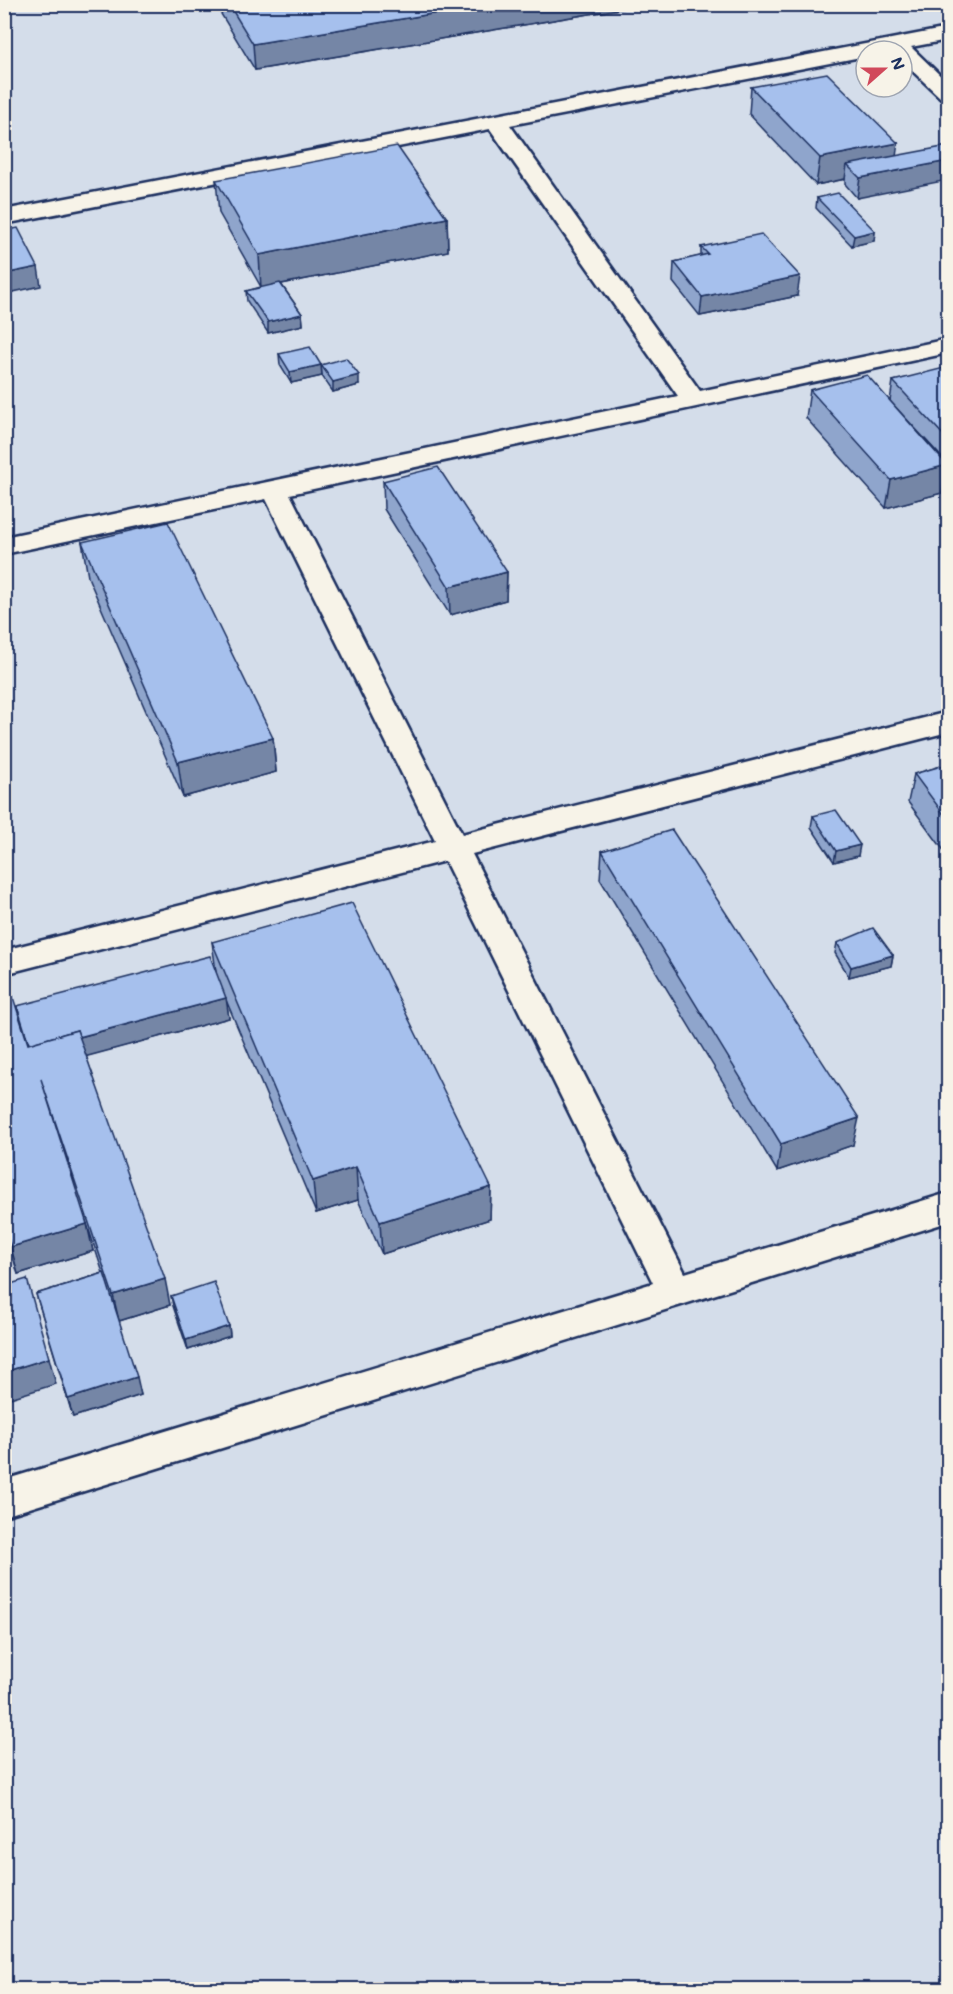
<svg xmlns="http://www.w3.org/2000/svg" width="953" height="1994" viewBox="0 0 953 1994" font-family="Mali,sans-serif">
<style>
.built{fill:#d4ddea;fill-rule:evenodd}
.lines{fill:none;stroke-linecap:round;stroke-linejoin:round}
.street-casing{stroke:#1b2f5e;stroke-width:5}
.street{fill:#f7f3e8;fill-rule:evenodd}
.wall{fill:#8fa5cc;stroke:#1b2f5e;stroke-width:1.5}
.shaded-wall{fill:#7486a6;stroke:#1b2f5e;stroke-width:1.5}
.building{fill:#a6c0ed;stroke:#1b2f5e;stroke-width:1.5}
</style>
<rect width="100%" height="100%" fill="#e7e9e9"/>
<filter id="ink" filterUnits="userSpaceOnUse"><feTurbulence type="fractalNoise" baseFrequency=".0167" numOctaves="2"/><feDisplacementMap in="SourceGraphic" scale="12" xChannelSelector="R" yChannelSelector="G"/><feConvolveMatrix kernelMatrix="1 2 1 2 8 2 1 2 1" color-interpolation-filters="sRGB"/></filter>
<g filter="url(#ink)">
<path class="built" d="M5,5h943v1984h-943zM866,51h36v36h-36z"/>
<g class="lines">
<g class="street-casing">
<polygon id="street" points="948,28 948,40 911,47 948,83 948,100 941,98 902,61 902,51 866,51 866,56 510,125 700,391 948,339 948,353 290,494 462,834 948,712 948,732 472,854 685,1273 948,1193 948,1222 4,1516 4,1480 653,1283 445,861 4,974 4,950 435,841 266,499 4,554 4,537 678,396 490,129 4,224 4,210"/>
</g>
<use href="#street" class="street"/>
</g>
<g class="wall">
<polygon points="215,4 638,4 637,6 255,70"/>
<polygon points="751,87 898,143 857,198 845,184 845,179 816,185 749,114"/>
<polygon points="216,180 447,218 448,251 281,284 302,314 303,325 268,333 247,301 246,291 261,287 219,213"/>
<polygon points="817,198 875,231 874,241 852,246 816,208"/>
<polygon points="701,247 797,296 700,316 673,282 674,262 701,256"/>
<polygon points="279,354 322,376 291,383 280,365"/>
<polygon points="321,365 359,385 333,392 322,376"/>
<polygon points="948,373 948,464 890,401 947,465 942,493 886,508 806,418 810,390 890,401 893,381"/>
<polygon points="383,481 507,572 506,600 450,615 384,509"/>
<polygon points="82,542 273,738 276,772 183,797 88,577"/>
<polygon points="948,764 948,856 908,802 914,774"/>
<polygon points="813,816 858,856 834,862 811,827"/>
<polygon points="602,851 853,1145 777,1171 600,879"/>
<polygon points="212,942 491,1187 490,1219 382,1254 358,1200 316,1213 226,1000 229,1018 86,1056 170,1305 119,1321 141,1395 73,1417 36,1294 103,1273 85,1218 93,1251 18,1274 4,1227 22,1025 17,1006 216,972"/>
<polygon points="837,943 893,955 891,966 849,977 835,953"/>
<polygon points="171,1296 229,1326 230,1336 188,1350 173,1306"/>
</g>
<g class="shaded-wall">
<polygon points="231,4 415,4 231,8"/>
<polygon points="491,4 638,4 637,6 255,70 253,44"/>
<polygon points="898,143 894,170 847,165 845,179 816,185 820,158"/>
<polygon points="948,161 948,180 857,198 860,178"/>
<polygon points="447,218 448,251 261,288 259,255"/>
<polygon points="875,231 874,241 852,246 854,236"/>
<polygon points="38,267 41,286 4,294 4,274"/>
<polygon points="800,276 797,296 700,316 702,297"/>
<polygon points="302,314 303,325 268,333 268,322"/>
<polygon points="321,365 322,376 291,383 290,372"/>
<polygon points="359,375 359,385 333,392 333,382"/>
<polygon points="947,465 942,493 886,508 891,480"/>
<polygon points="507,572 506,600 450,615 449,587"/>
<polygon points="273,738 276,772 183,797 178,762"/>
<polygon points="860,845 858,856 834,862 836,851"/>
<polygon points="893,955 891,966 849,977 851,967"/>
<polygon points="226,998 229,1018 36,1070 31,1050"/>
<polygon points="859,1118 853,1145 777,1171 781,1144"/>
<polygon points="356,1167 358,1200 316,1213 313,1181"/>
<polygon points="491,1187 490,1219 382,1254 380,1222"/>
<polygon points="87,1224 93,1251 18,1274 11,1247"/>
<polygon points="165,1279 170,1305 119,1321 113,1295"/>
<polygon points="229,1326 230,1336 188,1350 186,1340"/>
<polygon points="49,1358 56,1384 4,1400 4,1372"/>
<polygon points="137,1377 141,1395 73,1417 68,1399"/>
</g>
<g class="building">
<polygon points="253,4 491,4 253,44 231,8"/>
<polygon points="827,73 898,143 820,158 751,87"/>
<polygon points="397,146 447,218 259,255 216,180"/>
<polygon points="948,146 948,161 860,178 847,165"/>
<polygon points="838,193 875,231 854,236 817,198"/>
<polygon points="18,228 38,267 4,274 4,231"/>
<polygon points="761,234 800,276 702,297 674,262 708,254 701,247"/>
<polygon points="280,283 302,314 268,322 246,291"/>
<polygon points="310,347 321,365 290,372 279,354"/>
<polygon points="346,358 359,375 333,382 321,365"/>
<polygon points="944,368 948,373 948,440 893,381"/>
<polygon points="867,375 947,465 891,480 810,390"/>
<polygon points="438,467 507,572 449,587 383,481"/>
<polygon points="168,522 273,738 178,762 82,542"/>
<polygon points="948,764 948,820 914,774"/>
<polygon points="836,810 860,845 836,851 813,816"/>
<polygon points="672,830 859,1118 781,1144 602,851"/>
<polygon points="352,903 491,1187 380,1222 356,1167 313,1181 212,942"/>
<polygon points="873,928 893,955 851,967 837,943"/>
<polygon points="210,956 226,998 79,1037 77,1030 29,1044 17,1006"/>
<polygon points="11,991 28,1044 77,1030 165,1279 113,1295 41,1079 87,1224 11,1247 4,1226 4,992"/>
<polygon points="104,1273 137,1377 68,1399 36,1294"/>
<polygon points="27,1279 49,1358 4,1372 4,1286"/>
<polygon points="214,1282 229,1326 186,1340 171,1296"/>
</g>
</g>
<rect width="953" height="1994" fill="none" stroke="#f7f3e8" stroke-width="24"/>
<rect x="12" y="12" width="929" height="1970" fill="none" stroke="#1b2f5e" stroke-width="2" filter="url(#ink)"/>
<g transform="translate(884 69) rotate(69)"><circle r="28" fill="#f7f3e8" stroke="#9fa5b1" stroke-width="1.5"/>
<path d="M0-4.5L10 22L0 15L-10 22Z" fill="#d1495b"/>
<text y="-9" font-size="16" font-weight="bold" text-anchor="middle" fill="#1b2f5e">N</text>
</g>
</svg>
